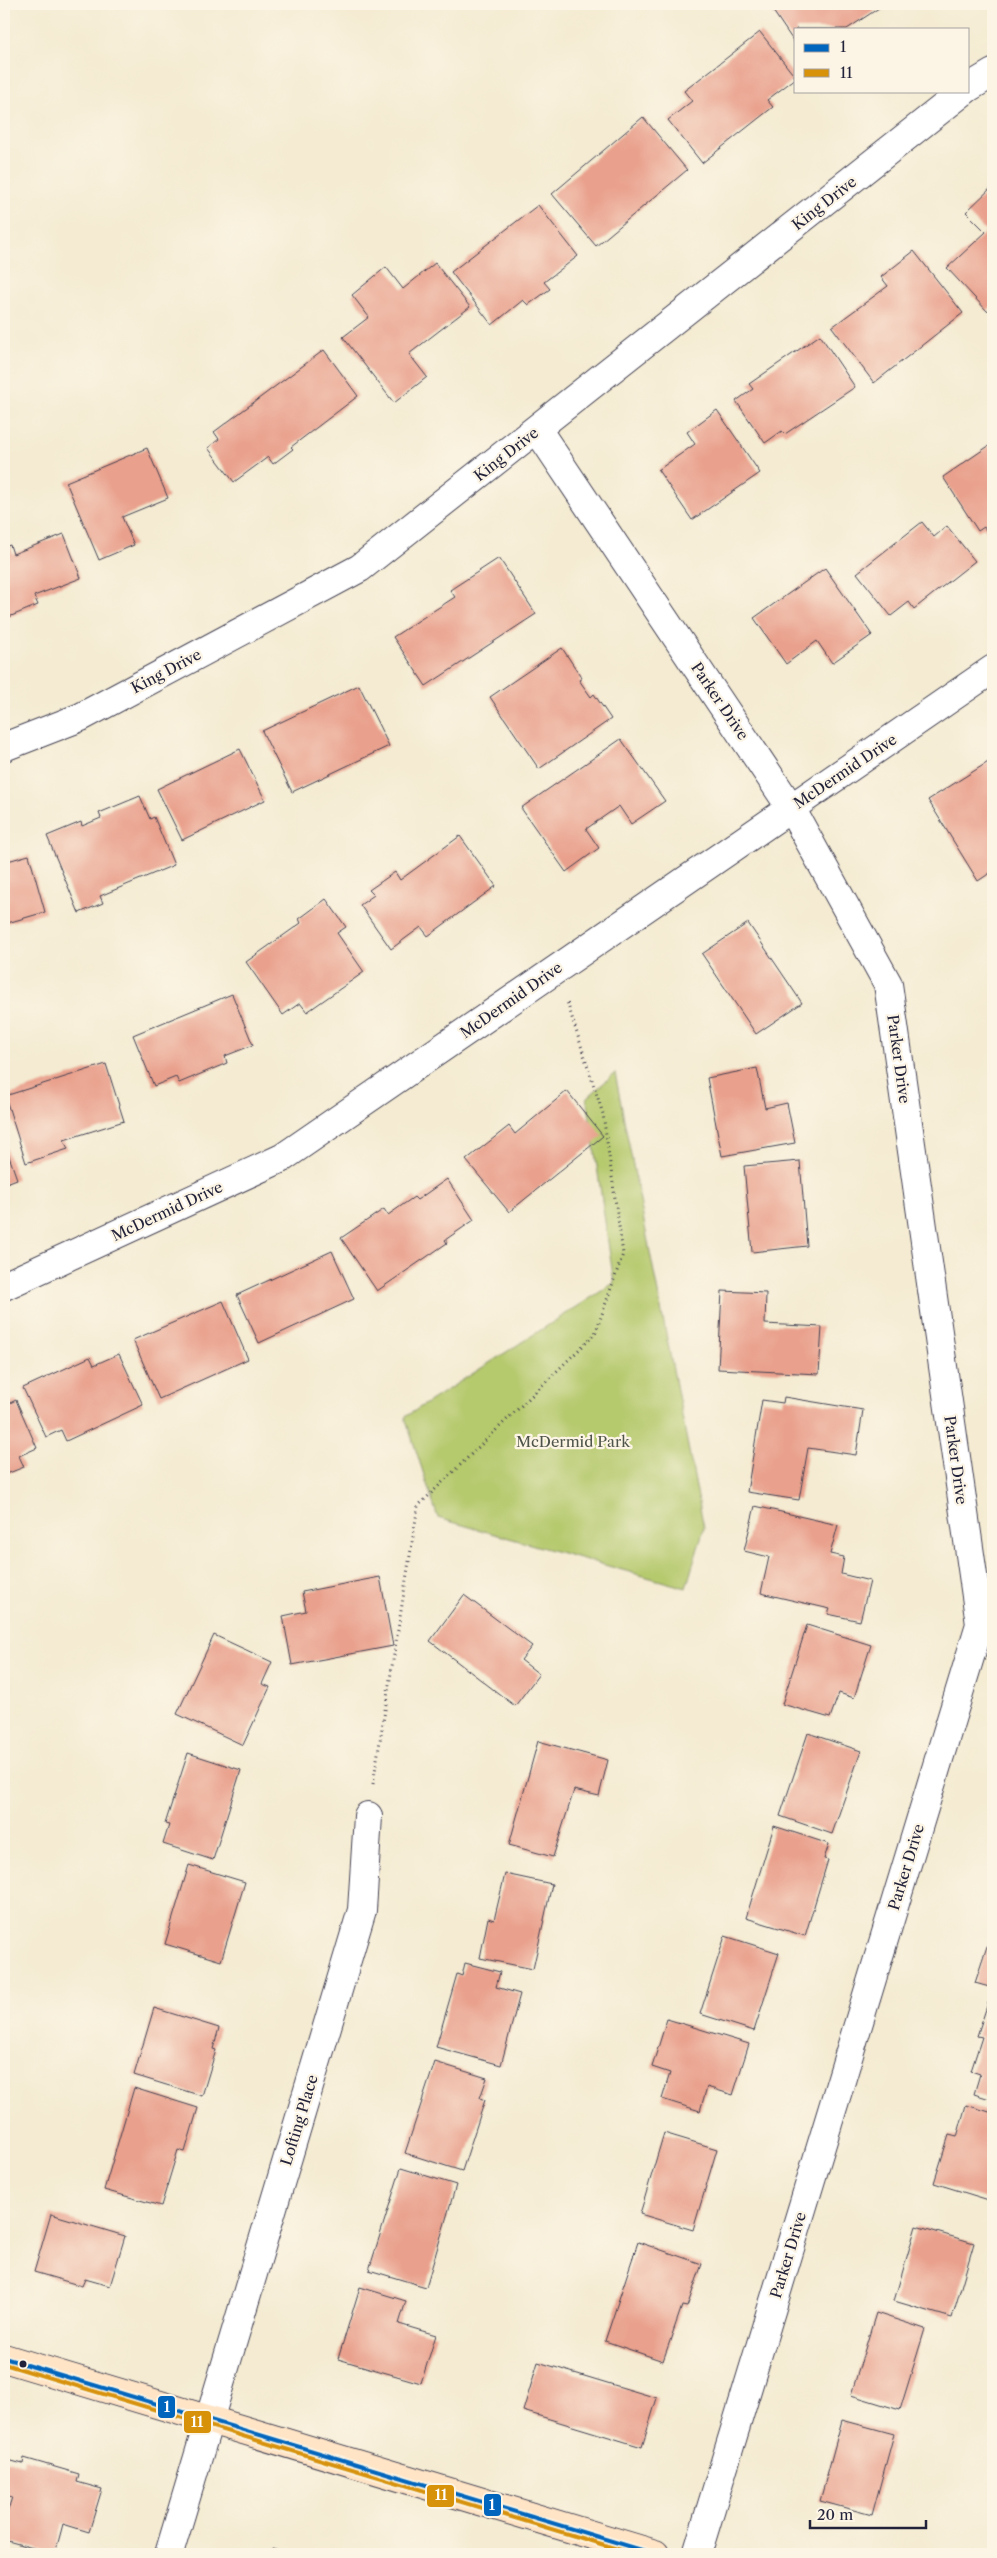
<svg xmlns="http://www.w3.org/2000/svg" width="997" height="2558" viewBox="0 0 997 2558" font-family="'Libre Caslon Text',serif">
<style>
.green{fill:#b5c96d;stroke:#6c7654}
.building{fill:#e9a18d}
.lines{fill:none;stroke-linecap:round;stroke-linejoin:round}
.street-casing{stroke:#424052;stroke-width:30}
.secondary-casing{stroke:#424052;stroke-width:30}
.path{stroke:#424052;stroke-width:3;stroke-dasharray:1 4;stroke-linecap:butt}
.street{stroke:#fff;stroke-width:28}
.secondary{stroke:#ffe4c6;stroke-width:28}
.bus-1-casing{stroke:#fcf5e5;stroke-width:8}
.bus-2-casing{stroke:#fcf5e5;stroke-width:8}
.bus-1{stroke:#0065bd;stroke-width:4}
.bus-2{stroke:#d79209;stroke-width:4}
.bus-dot{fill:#22223b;stroke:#fcf5e5;stroke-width:2}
.labels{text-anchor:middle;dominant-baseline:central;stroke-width:4.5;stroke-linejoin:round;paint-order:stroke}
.street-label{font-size:15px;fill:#22223b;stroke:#fcf5e5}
.park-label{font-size:15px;fill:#4e544a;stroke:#fcf5e5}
.line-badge{stroke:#fcf5e5;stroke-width:2}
.badge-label{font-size:14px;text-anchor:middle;font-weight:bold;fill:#fff}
</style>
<rect width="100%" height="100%" fill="#fcf5e5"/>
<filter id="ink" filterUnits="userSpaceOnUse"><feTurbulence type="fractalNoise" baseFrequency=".02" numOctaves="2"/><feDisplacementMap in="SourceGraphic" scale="10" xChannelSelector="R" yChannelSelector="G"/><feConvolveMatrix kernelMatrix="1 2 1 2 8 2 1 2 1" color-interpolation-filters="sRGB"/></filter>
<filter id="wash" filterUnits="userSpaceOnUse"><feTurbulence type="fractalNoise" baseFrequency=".0096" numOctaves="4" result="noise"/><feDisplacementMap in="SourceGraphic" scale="20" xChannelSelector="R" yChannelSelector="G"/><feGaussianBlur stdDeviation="1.12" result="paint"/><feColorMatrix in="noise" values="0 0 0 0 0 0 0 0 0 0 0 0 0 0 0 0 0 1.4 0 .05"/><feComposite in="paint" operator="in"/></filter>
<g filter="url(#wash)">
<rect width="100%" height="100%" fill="#f4ebd2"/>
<polygon class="green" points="615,1073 704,1528 686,1588 438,1518 405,1417 614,1283 587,1098"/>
<g id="blocks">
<g class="building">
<polygon points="777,4 885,4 847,29 796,29 796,45 771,8"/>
<polygon points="760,32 796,78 767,100 773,107 702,163 668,120 692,101 684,91"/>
<polygon points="643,117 687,170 596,246 552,194"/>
<polygon points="993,186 993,305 987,311 947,268 986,232 966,212"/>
<polygon points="538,205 578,256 544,282 550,289 528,305 523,300 492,325 451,272"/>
<polygon points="914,251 963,313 874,383 832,327 888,286 881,277"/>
<polygon points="435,263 470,307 409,354 427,377 394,403 343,337 369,317 352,295 386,267 403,289"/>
<polygon points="820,335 855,387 785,434 782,431 765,443 736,401 753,389 749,384"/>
<polygon points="324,350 358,396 291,447 293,449 273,464 268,457 234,482 208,448 219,439 214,432"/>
<polygon points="717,410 760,473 692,520 658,470 695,444 687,432"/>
<polygon points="993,443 993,541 984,527 978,531 943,477"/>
<polygon points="147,448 168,498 122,517 134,545 99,560 66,482"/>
<polygon points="922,522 934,537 947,526 975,561 914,609 909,602 891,616 857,573"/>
<polygon points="64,534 81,578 34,596 38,605 4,619 4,547 10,545 13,554"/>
<polygon points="499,558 536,614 426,686 393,637 455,597 450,590"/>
<polygon points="825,568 872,635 832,663 817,641 786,664 754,618"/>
<polygon points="562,648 582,678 579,680 591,697 594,694 611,719 539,769 490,697"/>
<polygon points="359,685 389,746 292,792 262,731"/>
<polygon points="621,739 665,801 631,824 619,806 586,829 599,848 566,872 521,808"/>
<polygon points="240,749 265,800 182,840 157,789"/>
<polygon points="993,759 993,871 978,881 928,800"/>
<polygon points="140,796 150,819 154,817 174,865 100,896 103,903 79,913 47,836 81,822 82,826 101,818 99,813"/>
<polygon points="460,836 496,886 428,936 421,927 391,949 360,905 374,895 369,890 395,872 400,880"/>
<polygon points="29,855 45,912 4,924 4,862"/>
<polygon points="326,899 346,927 337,933 364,972 307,1012 300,1003 283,1015 246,962 301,923 299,919"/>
<polygon points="748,923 802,1003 756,1034 702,954"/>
<polygon points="232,994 253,1045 225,1056 227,1063 179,1083 176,1077 154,1086 133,1035"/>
<polygon points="106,1064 124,1121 64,1140 68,1149 26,1163 5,1096"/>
<polygon points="757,1068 765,1108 787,1103 795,1143 722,1156 707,1078"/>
<polygon points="567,1091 603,1136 509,1212 466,1160 509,1126 515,1134"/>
<polygon points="4,1142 17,1179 4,1184"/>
<polygon points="800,1161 807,1246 752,1252 744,1166"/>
<polygon points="447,1179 474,1220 445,1240 447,1243 377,1291 341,1238 384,1209 388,1215 414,1197 417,1200"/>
<polygon points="332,1251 354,1299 259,1343 237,1295"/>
<polygon points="722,1291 766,1293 765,1324 822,1327 819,1374 718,1369"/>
<polygon points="223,1301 248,1359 159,1399 133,1340"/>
<polygon points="119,1354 143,1405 66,1441 61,1430 46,1437 23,1388 90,1357 94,1365"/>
<polygon points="784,1397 863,1410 856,1455 808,1448 799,1500 747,1492 762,1400 783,1403"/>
<polygon points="16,1400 37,1448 19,1456 24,1467 4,1475 4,1406"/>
<polygon points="755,1506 838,1525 830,1554 844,1557 841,1574 870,1581 860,1621 828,1614 830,1609 761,1593 769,1557 744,1551"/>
<polygon points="380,1577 393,1646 292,1665 283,1616 306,1611 302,1592"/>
<polygon points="464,1595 532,1646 521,1660 539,1674 515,1706 430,1641"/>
<polygon points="807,1625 871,1645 854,1698 839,1693 830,1718 782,1704"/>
<polygon points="214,1635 272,1662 262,1684 270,1687 243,1745 177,1714"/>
<polygon points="808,1733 861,1751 832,1834 780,1816"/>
<polygon points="538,1741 608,1760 599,1796 574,1790 553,1857 509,1845"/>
<polygon points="188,1753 241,1770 213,1860 163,1844 169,1825 165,1824"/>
<polygon points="774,1826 829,1844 824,1859 828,1860 805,1936 746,1918"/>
<polygon points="189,1865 245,1882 221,1961 165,1944"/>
<polygon points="505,1874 552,1884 533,1969 480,1958 488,1918 494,1920"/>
<polygon points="993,1928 993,1988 975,1983"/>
<polygon points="725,1936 779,1953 754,2031 700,2014"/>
<polygon points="465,1963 500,1972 496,1987 520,1994 501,2065 436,2047 457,1974 462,1976"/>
<polygon points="991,1994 993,1995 993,2100 974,2094 980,2074 971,2071 982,2037 977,2036"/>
<polygon points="154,2008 219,2028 213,2049 216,2050 202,2096 134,2075"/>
<polygon points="667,2019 749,2044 733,2095 707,2087 700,2111 662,2099 670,2073 652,2067"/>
<polygon points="435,2062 487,2078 480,2098 485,2100 462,2171 405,2153"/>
<polygon points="134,2088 198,2108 185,2152 178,2150 161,2206 104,2190"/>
<polygon points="966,2105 993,2113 992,2201 934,2183 949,2135 957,2137"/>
<polygon points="664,2133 717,2149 693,2230 640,2214"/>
<polygon points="401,2168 456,2185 426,2287 369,2270"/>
<polygon points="51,2214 125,2236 110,2286 85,2279 82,2286 34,2272"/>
<polygon points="916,2226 974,2243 952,2318 894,2301"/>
<polygon points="638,2242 702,2264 687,2307 682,2306 663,2361 605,2341"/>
<polygon points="360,2287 406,2301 399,2324 436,2335 421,2383 338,2359"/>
<polygon points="876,2313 925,2329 900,2410 851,2395"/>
<polygon points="538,2362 657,2398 642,2447 523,2411"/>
<polygon points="842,2420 894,2434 872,2515 820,2501"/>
<polygon points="24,2458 79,2474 77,2482 102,2489 89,2532 63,2524 55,2554 4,2540 4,2523 12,2497 4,2495 4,2459 23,2464"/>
<polygon points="272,2548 292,2554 270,2554"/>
</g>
</g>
</g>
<g filter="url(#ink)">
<use href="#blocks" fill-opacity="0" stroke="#424052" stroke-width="1"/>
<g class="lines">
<g class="street-casing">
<g id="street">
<polyline points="968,88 993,73"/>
<polyline points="537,429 791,808 888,984 980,1624 697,2554"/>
<polyline points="4,747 81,717 360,568 964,91"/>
<polyline points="4,1286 282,1158 993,669"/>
<polyline points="169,2554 362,1910 368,1816"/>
</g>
</g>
<g class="secondary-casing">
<polyline id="secondary" points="4,2358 655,2554"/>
</g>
<polyline class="path" points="373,1784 418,1506 595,1334 623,1254 603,1114 567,1002"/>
<use href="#street" class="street"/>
<use href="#secondary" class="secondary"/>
<g class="bus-1-casing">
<polyline id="bus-1" points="4,2358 655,2554"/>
</g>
<g class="bus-2-casing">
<polyline id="bus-2" points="4,2364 634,2554"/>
</g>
<use href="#bus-1" class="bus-1"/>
<use href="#bus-2" class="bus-2"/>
</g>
</g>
<circle class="bus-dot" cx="23" cy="2364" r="4.5"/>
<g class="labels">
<g class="street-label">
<text transform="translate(824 203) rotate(-38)">King Drive</text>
<text transform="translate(506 454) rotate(-38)">King Drive</text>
<text transform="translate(166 671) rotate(-28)">King Drive</text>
<text transform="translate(720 701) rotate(56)">Parker Drive</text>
<text transform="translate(845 771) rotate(-34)">McDermid Drive</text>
<text transform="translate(511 1000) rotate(-35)">McDermid Drive</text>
<text transform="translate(899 1059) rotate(82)">Parker Drive</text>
<text transform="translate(167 1211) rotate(-25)">McDermid Drive</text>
<text transform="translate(956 1460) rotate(82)">Parker Drive</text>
<text transform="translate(906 1867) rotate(-73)">Parker Drive</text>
<text transform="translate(299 2120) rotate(-73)">Lofting Place</text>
<text transform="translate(788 2255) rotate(-73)">Parker Drive</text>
</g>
<g class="park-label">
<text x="573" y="1441">McDermid Park</text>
</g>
</g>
<g class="line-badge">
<rect x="157" y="2395" width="19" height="24" rx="5" fill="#0065bd"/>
<rect x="183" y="2410" width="29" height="24" rx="5" fill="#d79209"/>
<rect x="426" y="2484" width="29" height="24" rx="5" fill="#d79209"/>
<rect x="483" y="2493" width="19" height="24" rx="5" fill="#0065bd"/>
</g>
<g class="badge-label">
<text x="167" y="2412">1</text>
<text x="197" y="2427">11</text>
<text x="441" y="2500">11</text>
<text x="492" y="2510">1</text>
</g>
<rect width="997" height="2558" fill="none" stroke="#fcf5e5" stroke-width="20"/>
<rect x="794" y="28" width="175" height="65" fill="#fcf5e5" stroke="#a5a1a1"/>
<rect x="804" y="44" width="25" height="8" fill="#0065bd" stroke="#a5a1a1"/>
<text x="840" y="52" font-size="15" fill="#22223b">1</text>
<rect x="804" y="69" width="25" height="8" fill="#d79209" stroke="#a5a1a1"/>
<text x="840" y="78" font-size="15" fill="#22223b">11</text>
<path d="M810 2520v8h116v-8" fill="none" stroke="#22223b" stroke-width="2.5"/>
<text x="817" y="2520" font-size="15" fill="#22223b" stroke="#fcf5e5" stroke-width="4" paint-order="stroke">20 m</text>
</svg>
